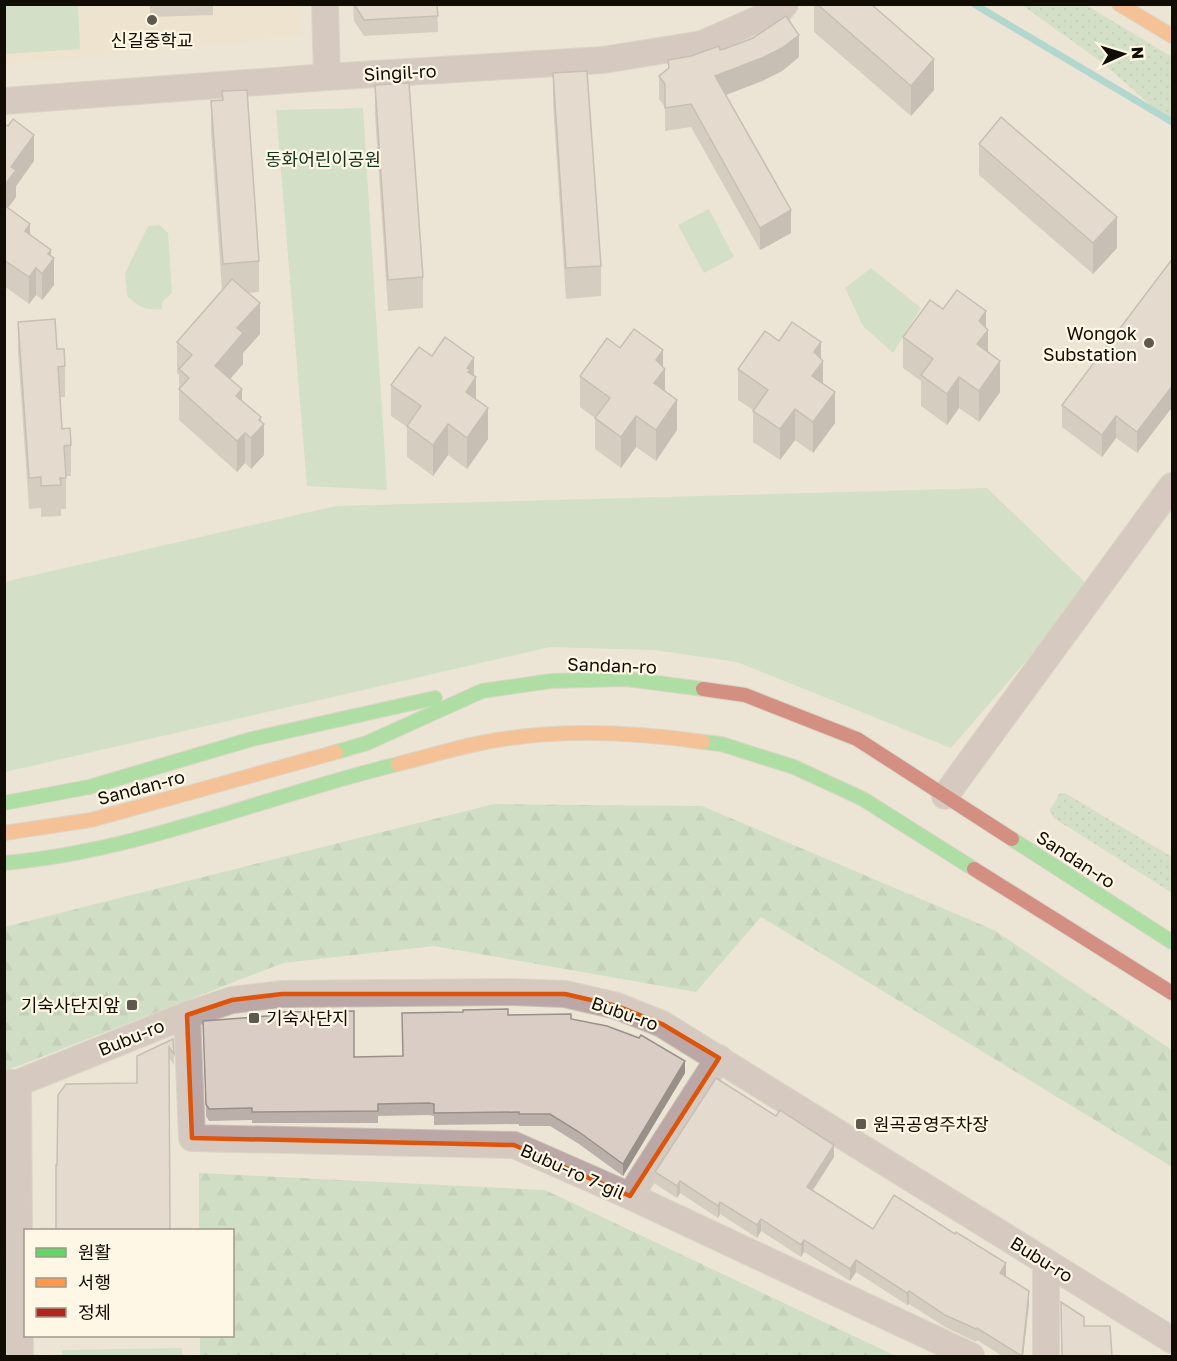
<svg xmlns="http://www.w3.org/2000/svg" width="1177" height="1361" viewBox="0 0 1177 1361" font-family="'Golos Text','Noto Sans KR',sans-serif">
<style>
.built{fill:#ede1c5}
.grass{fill:url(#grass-dots)}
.forest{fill:url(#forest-firs)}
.park{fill:#b3d7b6}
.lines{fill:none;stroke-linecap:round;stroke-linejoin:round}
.stream{stroke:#6ac6c8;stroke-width:7}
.street-casing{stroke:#c7c1b5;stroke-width:28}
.fast-casing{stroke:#c7c1b5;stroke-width:16}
.slow-casing{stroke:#c7c1b5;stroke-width:16}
.jam-casing{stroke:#c7c1b5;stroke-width:16}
.street{stroke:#bba7a5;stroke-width:26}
.fast{stroke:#63d668;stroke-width:14}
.slow{stroke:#ff974d;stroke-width:14}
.jam{stroke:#b3261e;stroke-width:14}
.wall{fill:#bbb0a9}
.shaded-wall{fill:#99908a}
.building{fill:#dacdc5;stroke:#99908a;stroke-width:1.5}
.marked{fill:none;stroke:#dd550c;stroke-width:4.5;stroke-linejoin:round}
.poi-dot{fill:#5e584d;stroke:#fff7e5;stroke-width:2}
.labels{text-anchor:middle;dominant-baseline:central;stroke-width:4.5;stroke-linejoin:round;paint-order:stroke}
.poi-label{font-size:18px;fill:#110c04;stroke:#fff7e5;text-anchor:end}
.street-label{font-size:18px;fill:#110c04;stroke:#fff7e5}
.park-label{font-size:18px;fill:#0e321d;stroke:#fff7e5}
</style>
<defs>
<pattern id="grass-dots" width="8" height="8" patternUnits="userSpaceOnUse" patternTransform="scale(1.5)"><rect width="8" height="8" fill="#b3d7b6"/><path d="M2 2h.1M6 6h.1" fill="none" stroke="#99b79b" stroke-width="1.8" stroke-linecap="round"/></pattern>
<pattern id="forest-firs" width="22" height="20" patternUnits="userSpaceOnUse" patternTransform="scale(1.5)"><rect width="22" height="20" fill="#acd6b2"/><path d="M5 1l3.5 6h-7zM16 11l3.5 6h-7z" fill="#93b697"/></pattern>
</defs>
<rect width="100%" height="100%" fill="#ece5d5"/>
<polygon class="built" points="5,5 298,5 300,36 5,65"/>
<g class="grass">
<polygon points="1022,5 1086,5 1172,57 1172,124 1103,63"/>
<polygon points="1060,793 1065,793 1172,857 1172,893 1054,818 1049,811"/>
</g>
<g class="forest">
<polygon points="494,804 702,806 994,930 1172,1050 1172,1167 761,917 696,992 434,946 283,963 5,1071 4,927"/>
<polygon points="199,1173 545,1190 896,1356 200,1356 200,1336 232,1336 232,1230 199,1230"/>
</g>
<g class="park">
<polygon points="5,4 78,5 80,49 5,54"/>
<polygon points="363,108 387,490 307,486 276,110"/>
<polygon points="709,209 734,257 704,273 678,225"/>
<path d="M160,225l8,8 4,60 -10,9v7c-18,1 -21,-1 -35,-13l-2,-23 23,-47z"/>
<polygon points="871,268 921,308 893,353 863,326 845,288"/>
<polygon points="987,488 1090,587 951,748 737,662 654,650 550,647 5,772 4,582 336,506"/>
<polygon points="182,1348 182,1356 62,1356 62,1350"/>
</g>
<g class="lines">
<polyline class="stream" points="974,4 1172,122"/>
<g class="street-casing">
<g id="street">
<polyline points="325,4 327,77"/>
<polyline points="4,101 327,77 603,60 702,44 781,9 785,4"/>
<polyline points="945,796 1172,486"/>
<polyline points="187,1015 192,1138 514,1145 630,1196 971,1356"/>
<polyline points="4,1083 18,1083 187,1015 232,1000 282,994 512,992 565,994 617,1006 662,1024 1172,1340"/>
<polyline points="18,1083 20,1356"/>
<polyline points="630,1196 719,1058"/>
<polyline points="1046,1356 1046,1262"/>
</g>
</g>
<g class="fast-casing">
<g id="fast">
<polyline points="703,742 721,744 794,767 863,799 974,869"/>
<polyline points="336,752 367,743 482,691 551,681 626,679 703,689"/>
<polyline points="4,803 89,787 252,739 435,698"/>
<polyline points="1012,839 1172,942"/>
<path d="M4,863c136,-12 262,-67 394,-99"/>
</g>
</g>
<g class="slow-casing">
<g id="slow">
<polyline points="1119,4 1172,36"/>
<path d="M398,764c33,-8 66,-19 99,-24 68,-11 137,-8 206,2"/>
<polyline points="4,833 91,820 336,752"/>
</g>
</g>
<g class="jam-casing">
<g id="jam">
<polyline points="703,689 745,695 857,739 1012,839"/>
<polyline points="974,869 1172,993"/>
</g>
</g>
<use href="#street" class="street"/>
<use href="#fast" class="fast"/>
<use href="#slow" class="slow"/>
<use href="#jam" class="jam"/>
</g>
<g class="wall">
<polygon points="150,4 213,4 213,15 150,17"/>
<polygon points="353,4 437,4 438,32 364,36 354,21"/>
<polygon points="814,4 871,4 934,90 911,116 814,32"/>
<polygon points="753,38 799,57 782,71 762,81 726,95 791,233 760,250 691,127 665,131 665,107 659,99 659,76 668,68 668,60 724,49"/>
<polygon points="553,73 601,266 601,296 566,299 553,104"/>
<polygon points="375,85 423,277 423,308 388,311 375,116"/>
<polygon points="222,91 259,261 259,292 248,293 260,334 243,353 243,364 230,379 242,401 261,421 264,455 251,469 245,463 237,472 179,420 179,375 177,373 177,342 222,290 211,132 211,101 222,100"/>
<polygon points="4,124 34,161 16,186 16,197 8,208 30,234 51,256 54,285 42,300 36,295 29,304 4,286"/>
<polygon points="979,144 1117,248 1093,274 979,175"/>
<polygon points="1173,258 1173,406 1137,453 1116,438 1102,457 1062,427 1062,405"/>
<polygon points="943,309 986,328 988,352 1000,392 979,422 959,408 947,425 921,406 921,381 903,368 903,337"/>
<polygon points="18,322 65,366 65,397 60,397 62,429 71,445 71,476 66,476 66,509 61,509 61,516 41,517 41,508 29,509 18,352"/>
<polygon points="779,341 821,360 823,384 835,423 813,453 795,440 780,460 753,442 753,410 738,400 738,369"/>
<polygon points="620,348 663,367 665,391 677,430 656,461 636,447 621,468 595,449 595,418 580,407 580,376"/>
<polygon points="432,356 474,376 476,399 488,439 467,469 448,455 433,476 407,457 407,427 391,416 391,385"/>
<polygon points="508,1015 571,1019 685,1073 623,1176 579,1144 550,1126 519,1126 519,1124 434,1125 434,1116 429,1115 378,1116 378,1123 252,1123 252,1120 209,1121 206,1116 203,1021 354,1057 403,1056"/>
<polygon points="173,1039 174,1065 169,1058 57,1165 137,1083"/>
<polygon points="776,1116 834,1157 813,1190 873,1229 1006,1276 1029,1304 1023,1356 1002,1356 977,1340 976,1342 945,1327 909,1304 907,1305 856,1272 850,1281 804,1252 801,1257 761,1231 757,1238 720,1214 718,1218 680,1193 677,1198 655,1184 655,1172"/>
</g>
<g class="shaded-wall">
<polygon points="799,35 799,57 782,71 762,81 715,99 715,76"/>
<polygon points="934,59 934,90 911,116 911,86"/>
<polygon points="34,135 34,161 16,186 16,197 4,213 4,186 11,167"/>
<polygon points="791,210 791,233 760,250 760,228"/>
<polygon points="1117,217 1117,248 1093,274 1093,243"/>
<polygon points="30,224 30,251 25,231"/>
<polygon points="51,250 51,261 54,258 54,285 42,300 42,274 48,254"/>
<polygon points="36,268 36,295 29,304 29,277"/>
<polygon points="260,303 260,334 243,353 243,364 215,397 215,366 237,328"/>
<polygon points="986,311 986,332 988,330 988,360 977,344 979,321"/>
<polygon points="821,342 821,364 823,361 823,392 812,376 814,352"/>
<polygon points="663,350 663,371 665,369 665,399 654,383 656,360"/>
<polygon points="474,358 474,380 476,377 476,408 466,392 467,368"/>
<polygon points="1000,361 1000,392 979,422 979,391"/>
<polygon points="959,377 959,408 947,425 947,394"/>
<polygon points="1173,385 1173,406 1137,453 1137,432"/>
<polygon points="242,389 242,420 236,396"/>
<polygon points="835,392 835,423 813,453 813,422"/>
<polygon points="677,400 677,430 656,461 656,430"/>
<polygon points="488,408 488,439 467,469 467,438"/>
<polygon points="795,409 795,440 780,460 780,429"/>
<polygon points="636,416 636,447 621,468 621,437"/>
<polygon points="1116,416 1116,438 1102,457 1102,435"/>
<polygon points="261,417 261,427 264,424 264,455 251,469 251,438"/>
<polygon points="448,424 448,455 433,476 433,445"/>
<polygon points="245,433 245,463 237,472 237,441"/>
<polygon points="685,1061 685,1073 623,1176 623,1164"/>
<polygon points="834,1145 834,1157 807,1199 807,1187"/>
<polygon points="680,1181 680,1193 677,1198 677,1186"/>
<polygon points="720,1202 720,1214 718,1218 718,1206"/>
<polygon points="761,1219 761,1231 757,1238 757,1225"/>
<polygon points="804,1240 804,1252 801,1257 801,1245"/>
<polygon points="856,1260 856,1272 850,1281 850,1269"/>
<polygon points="1006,1263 1006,1276 1000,1285 1000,1273"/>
<polygon points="909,1291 909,1304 907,1305 907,1293"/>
<polygon points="1029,1291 1029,1304 1023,1356 1022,1356"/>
</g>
<g class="building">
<polygon points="354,4 437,4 438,16 364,20"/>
<polygon points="817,4 871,4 934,59 911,86"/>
<polygon points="786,16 799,35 782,48 762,58 715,76 791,210 760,228 691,104 665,108 665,84 659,76 669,68 668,60 691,56 719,46 720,50 724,49 753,38"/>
<polygon points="587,71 601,266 566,268 553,73"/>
<polygon points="409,83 423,277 388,280 375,85"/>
<polygon points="247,90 259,261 223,264 211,101 223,100 222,91"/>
<polygon points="1001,117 1117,217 1093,243 979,144"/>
<polygon points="13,119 34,135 11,167 16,170 4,186 4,124 8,126"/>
<polygon points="4,205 30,224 25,231 51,250 48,254 54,258 42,274 36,268 29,277 4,260"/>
<polygon points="1173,258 1173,385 1137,432 1116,416 1102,435 1062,405"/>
<polygon points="232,279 260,303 237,328 243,333 215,366 242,389 236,396 261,417 259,420 264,424 251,438 245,433 237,441 179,389 189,378 179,369 192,355 177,342"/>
<polygon points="957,290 986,311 979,321 988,330 977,344 1000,361 979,391 959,377 947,394 921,375 933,359 903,337 930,300 943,309"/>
<polygon points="55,319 57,349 64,349 65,366 58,367 62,429 70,428 71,445 64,446 66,478 60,478 61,485 41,486 41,477 29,478 18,322"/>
<polygon points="792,322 821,342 814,352 823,361 812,376 835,392 813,422 795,409 780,429 753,411 768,390 738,369 765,331 779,341"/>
<polygon points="634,329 663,350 656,360 665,369 654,383 677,400 656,430 636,416 621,437 595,418 610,398 580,376 607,338 620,348"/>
<polygon points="445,337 474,358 467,368 470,370 468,372 476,377 466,392 488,408 467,438 448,424 433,445 407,426 421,406 391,385 419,347 432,356"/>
<polygon points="508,1009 508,1015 571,1014 571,1019 607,1026 639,1038 641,1035 685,1061 623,1164 579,1132 550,1114 519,1114 519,1112 434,1113 434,1104 429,1103 378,1104 378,1111 252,1112 252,1108 209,1109 206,1104 203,1021 281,1015 281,1012 354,1011 354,1057 403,1056 402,1013 463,1012 463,1010"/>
<polygon points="173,1039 174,1054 169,1047 170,1230 56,1230 56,1165 57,1165 58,1095 66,1084 137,1083 137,1056"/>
<polygon points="716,1078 776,1116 780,1110 834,1145 807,1187 873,1229 894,1195 955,1234 956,1232 1006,1263 1000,1273 1029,1291 1022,1356 977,1328 976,1329 945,1315 909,1291 907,1293 856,1260 850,1269 804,1240 801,1245 761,1219 757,1225 720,1202 718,1206 680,1181 677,1186 655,1172"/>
<polygon points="1061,1302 1084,1317 1084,1326 1110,1326 1112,1356 1062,1356"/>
</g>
<path d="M0 0H1177V1361H0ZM282,994h283l52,12 45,18 57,34 -89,138 -116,-51 -322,-7 -5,-123 45,-15z" fill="#ece5d5" fill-opacity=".55" fill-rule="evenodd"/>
<path class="marked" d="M282,994h283l52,12 45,18 57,34 -89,138 -116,-51 -322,-7 -5,-123 45,-15z"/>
<g class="poi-dot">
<circle cx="152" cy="20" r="6"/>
<circle cx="1149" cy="343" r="6"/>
<rect x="126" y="999" width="12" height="12" rx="3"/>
<rect x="248" y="1012" width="12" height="12" rx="3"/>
<rect x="855" y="1118" width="12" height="12" rx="3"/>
</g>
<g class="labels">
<g class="poi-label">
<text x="152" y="40" text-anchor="middle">신길중학교</text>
<text x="1137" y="333">Wongok<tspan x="1137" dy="21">Substation</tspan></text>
<text x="120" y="1005">기숙사단지앞</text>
<text x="266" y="1018" text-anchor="start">기숙사단지</text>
<text x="873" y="1124" text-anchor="start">원곡공영주차장</text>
</g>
<g class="street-label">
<text transform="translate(400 72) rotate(-3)">Singil-ro</text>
<text transform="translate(612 665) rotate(2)">Sandan-ro</text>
<text transform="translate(141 787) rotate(-15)">Sandan-ro</text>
<text transform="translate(1076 859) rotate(33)">Sandan-ro</text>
<text transform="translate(625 1013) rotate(19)">Bubu-ro</text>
<text transform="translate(131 1037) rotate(-22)">Bubu-ro</text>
<text transform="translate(573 1171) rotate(24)">Bubu-ro 7-gil</text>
<text transform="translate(1042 1259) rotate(32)">Bubu-ro</text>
</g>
<g class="park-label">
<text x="323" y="159">동화어린이공원</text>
</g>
</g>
<rect width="1177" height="1361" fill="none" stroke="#110c04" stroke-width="12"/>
<rect x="24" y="1229" width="210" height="108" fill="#fff7e5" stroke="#a0998b" stroke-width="1.5"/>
<rect x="36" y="1248" width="30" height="9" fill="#63d668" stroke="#a0998b" stroke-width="1.5"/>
<text x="78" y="1259" font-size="18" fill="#110c04">원활</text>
<rect x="36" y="1278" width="30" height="9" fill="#ff974d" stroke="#a0998b" stroke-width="1.5"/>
<text x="78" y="1289" font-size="18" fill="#110c04">서행</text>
<rect x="36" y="1308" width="30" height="9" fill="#b3261e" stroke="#a0998b" stroke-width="1.5"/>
<text x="78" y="1319" font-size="18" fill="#110c04">정체</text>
<g transform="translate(1123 54) rotate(86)" stroke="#fff7e5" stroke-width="4.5" paint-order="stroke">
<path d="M0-4.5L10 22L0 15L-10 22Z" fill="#110c04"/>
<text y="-9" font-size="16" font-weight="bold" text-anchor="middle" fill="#110c04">N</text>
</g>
</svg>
